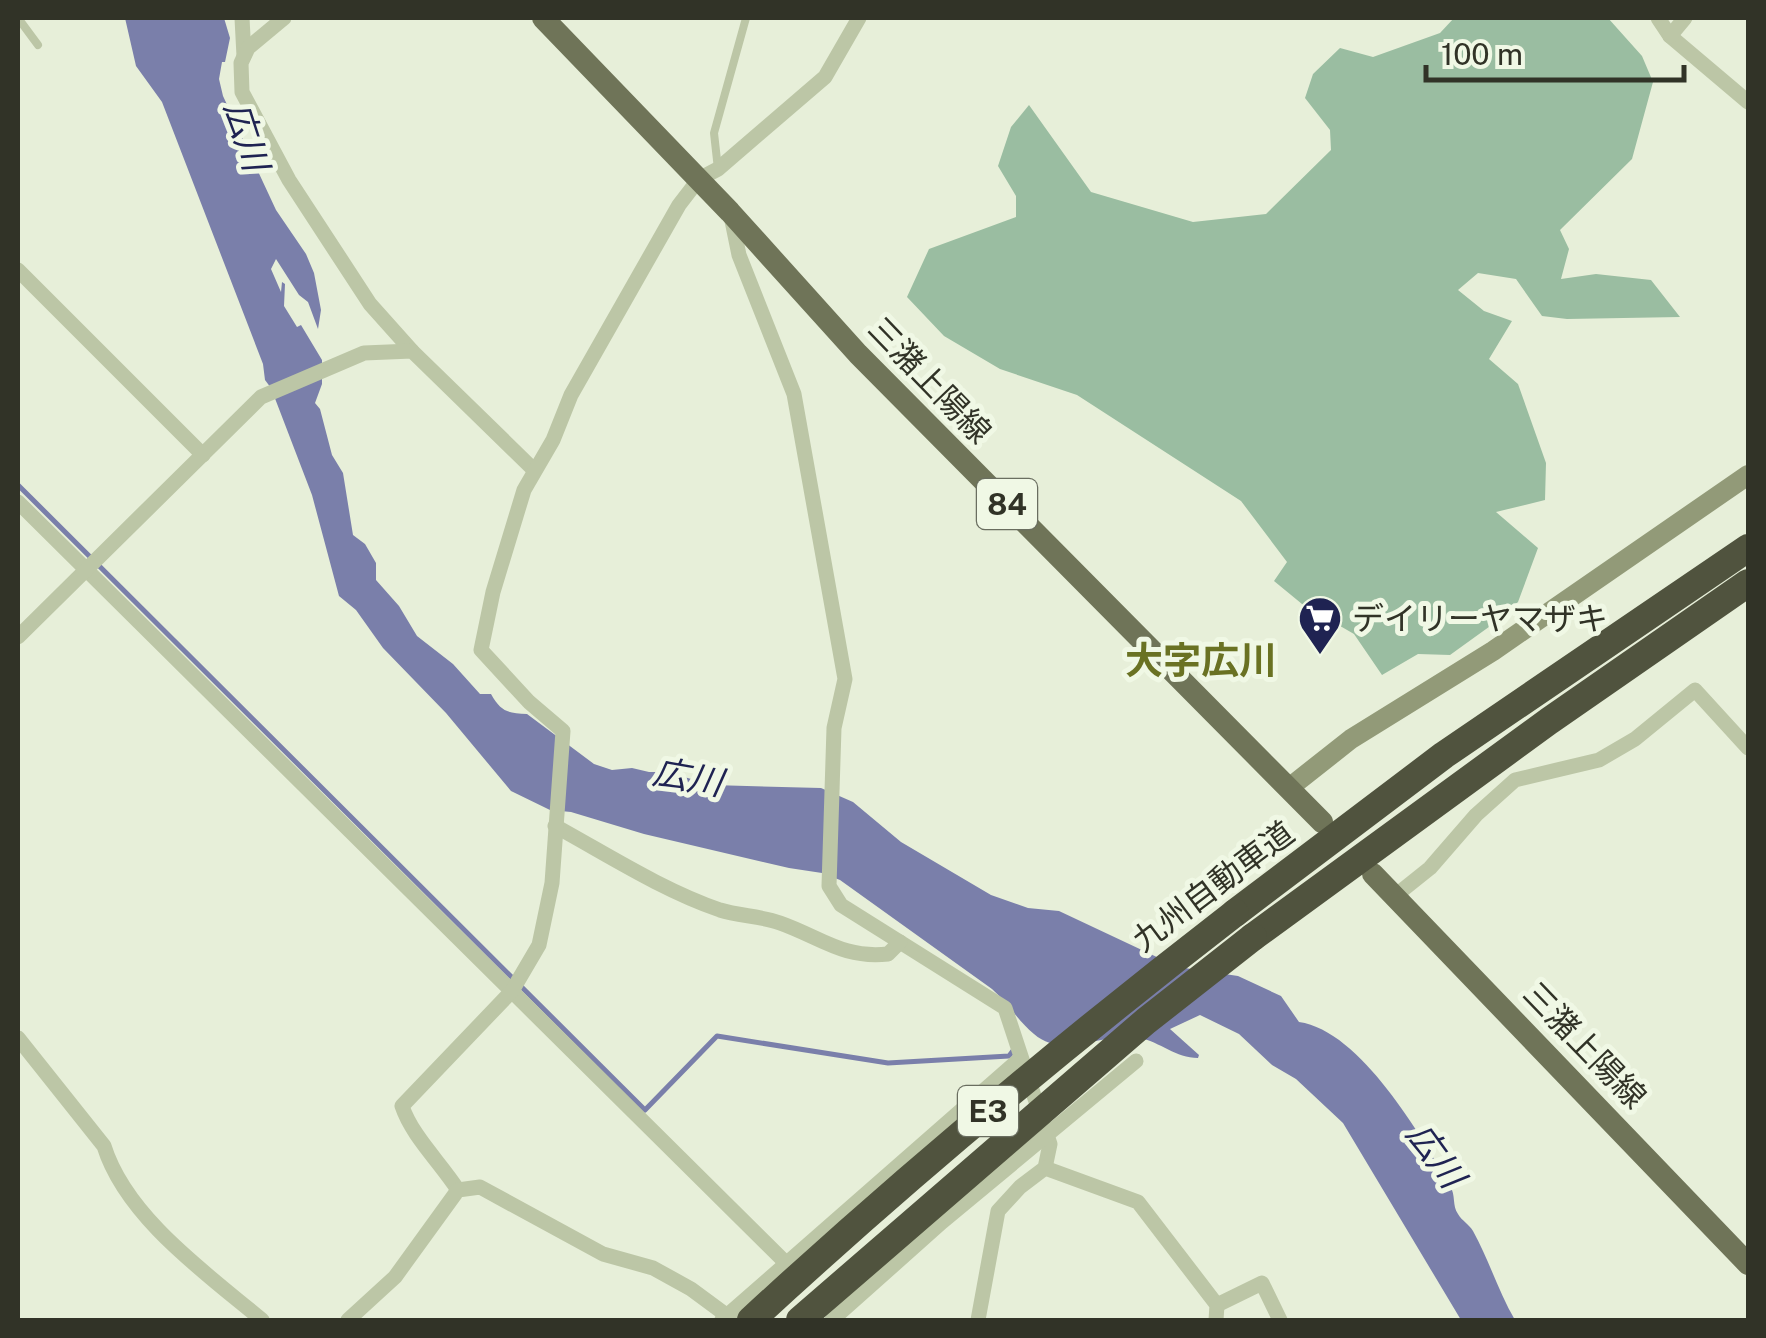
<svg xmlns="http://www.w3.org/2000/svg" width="1766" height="1338" viewBox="0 0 1766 1338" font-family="'Public Sans','Noto Sans JP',sans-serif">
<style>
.green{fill:#9abda1}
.water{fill:#7a7faa}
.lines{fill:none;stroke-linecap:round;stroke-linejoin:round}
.stream{stroke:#7a7faa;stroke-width:5}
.lane{stroke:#bcc6a6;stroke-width:8}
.street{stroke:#bcc6a6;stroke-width:15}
.secondary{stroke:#929a78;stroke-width:20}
.primary{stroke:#6f7458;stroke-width:22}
.highway{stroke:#50533e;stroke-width:28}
.highway-bridge{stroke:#50533e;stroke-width:28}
.labels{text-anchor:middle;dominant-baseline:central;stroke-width:10;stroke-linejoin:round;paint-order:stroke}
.shield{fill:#f0f8e5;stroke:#6a6e60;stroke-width:2.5}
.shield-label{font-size:30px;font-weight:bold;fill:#313327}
.street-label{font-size:32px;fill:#313327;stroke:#f0f8e5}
.poi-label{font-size:32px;fill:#313327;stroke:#f0f8e5;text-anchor:start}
.water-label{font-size:35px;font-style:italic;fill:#1f2352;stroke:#f0f8e5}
.quarter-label{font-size:38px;font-weight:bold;fill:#6a7223;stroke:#f0f8e5}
</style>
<rect width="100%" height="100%" fill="#e7efd9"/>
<polygon class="green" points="1454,18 1608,18 1642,56 1653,82 1632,159 1560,230 1569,249 1561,279 1596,274 1651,280 1680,317 1567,319 1542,316 1516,279 1478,273 1458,290 1484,311 1512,321 1489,359 1518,384 1546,463 1545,500 1496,512 1538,548 1518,602 1493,624 1450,655 1418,654 1382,675 1354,634 1302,604 1274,581 1287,562 1241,501 1077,395 1000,369 944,336 907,297 929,249 1016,217 1016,196 998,166 1011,127 1029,105 1091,192 1193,222 1266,214 1331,150 1330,130 1305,98 1313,74 1340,48 1373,57 1440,33"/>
<path class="water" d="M125,18h99l6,20 -5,24h-3l-3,17 4,17 53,114 30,44 8,19 7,37 -3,19 -10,-27 -9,-7 -23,-36 -5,10 10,23 1,-10 3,2 -1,22 13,21 4,-2 21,35v24l-7,19 5,6 12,46 11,18 10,62 12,9 11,19v17l23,26 18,30 36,28 27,30h11c10,18 17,19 36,20l67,50 18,6 20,-2 17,4h18l45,13 109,3 32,14 48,40 90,53 37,13 31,3 119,56 60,9 43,20 18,26c62,9 122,114 151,164 6,9 2,20 8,28 4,7 11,10 15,17 16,29 26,62 42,89h-54l-118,-197 -47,-44 -24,-14 -33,-31 -39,-19 -30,14 29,26 -1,3c-22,0 -38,-16 -58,-20 -34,-7 -76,22 -106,-4 -15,-12 -26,-31 -42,-45l-152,-109 -18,-7 -33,-5 -145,-34 -73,-22 -21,-2 -39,-19 -65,-78 -63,-65 -27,-38 -17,-14 -27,-101 -41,-107 -6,-8 -2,-16 -101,-262 -26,-36z"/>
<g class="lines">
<polyline class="stream" points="18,485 645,1110 717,1036 888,1063 1009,1056 1015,1048"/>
<g class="lane">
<polyline points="18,18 38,45"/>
<polyline points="718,169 714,133 746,18"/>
</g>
<g class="street">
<polyline points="242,18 244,56"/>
<polyline points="284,18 248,48 241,63 242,92 289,180 370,304 412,351"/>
<polyline points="1658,18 1670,36 1748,102"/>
<polyline points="1670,36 1685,18"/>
<polyline points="731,216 739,255 794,394 845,679 834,728 829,886 841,905 1005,1008 1050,1144 1045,1168 1020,1187 998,1211 978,1320"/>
<polyline points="18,270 203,455"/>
<polyline points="18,502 787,1264"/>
<polyline points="18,637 261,397 364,353 412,351 534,470"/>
<path d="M555,826c53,29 107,64 165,84 19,6 41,6 60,13 40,14 63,36 108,31l12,-12"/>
<polyline points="1395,896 1430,868 1476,815 1515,780 1599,760 1635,739 1695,690 1748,748"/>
<path d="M18,1038l86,108c22,71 103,128 158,174"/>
<polyline points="1045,1168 1138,1202 1217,1305 1216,1320"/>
<path d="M458,1190c-18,-28 -46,-54 -56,-84l110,-115 27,-46 13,-62 11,-152 -34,-29 -48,-52 12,-58 31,-102 29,-50 18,-45 108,-190 20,-26 19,-10 107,-92 34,-59"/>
<polyline points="1217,1305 1262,1283 1280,1320"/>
<polyline points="348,1320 395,1277 458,1190 480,1187 603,1254 653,1268 691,1289 733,1320"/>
<polyline points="722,1320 1021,1058"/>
<polyline points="832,1320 942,1222 1136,1061"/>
</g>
<polyline class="secondary" points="1289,788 1351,739 1493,651 1748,475"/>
<g class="primary">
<polyline points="543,18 730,212 858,354 1322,822"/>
<polyline points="1373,874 1748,1264"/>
</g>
<g class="highway">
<polyline points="1235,913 1444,755 1748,548"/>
<polyline points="1253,937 1549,721 1748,583"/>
</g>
<g class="highway-bridge">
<path d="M751,1320c155,-143 317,-278 484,-407"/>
<polyline points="800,1320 1146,1021 1253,937"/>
</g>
</g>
<defs>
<g id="supermarket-pin" transform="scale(2.25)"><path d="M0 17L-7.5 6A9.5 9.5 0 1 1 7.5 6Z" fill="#1f2352" stroke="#f0f8e5"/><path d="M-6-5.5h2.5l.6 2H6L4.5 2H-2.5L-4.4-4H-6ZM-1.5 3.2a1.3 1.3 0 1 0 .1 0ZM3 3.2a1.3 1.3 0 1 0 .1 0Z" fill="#fff"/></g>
</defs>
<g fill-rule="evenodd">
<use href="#supermarket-pin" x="1320" y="618"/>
</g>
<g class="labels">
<g class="shield">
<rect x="977" y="479" width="60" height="50" rx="8"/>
<rect x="958" y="1086" width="60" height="50" rx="8"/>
</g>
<g class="shield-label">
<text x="1007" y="504">84</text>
<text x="988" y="1111">E3</text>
</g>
<g class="street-label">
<text transform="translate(930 380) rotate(46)">三潴上陽線</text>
<text transform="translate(1213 886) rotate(-37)">九州自動車道</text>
<text transform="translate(1585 1045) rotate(46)">三潴上陽線</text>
</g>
<g class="poi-label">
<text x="1352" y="618">デイリーヤマザキ</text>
</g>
<g class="water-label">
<text transform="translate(247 136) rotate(72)">広川</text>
<text transform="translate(688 777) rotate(10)">広川</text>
<text transform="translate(1436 1155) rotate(54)">広川</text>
</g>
<g class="quarter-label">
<text x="1201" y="660">大字広川</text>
</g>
</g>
<rect width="1766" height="1338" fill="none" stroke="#313327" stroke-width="40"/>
<path d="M1426 65v15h258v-15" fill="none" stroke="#313327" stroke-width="5"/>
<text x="1441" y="65" font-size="30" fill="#313327" stroke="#f0f8e5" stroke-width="8" paint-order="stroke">100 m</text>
</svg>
